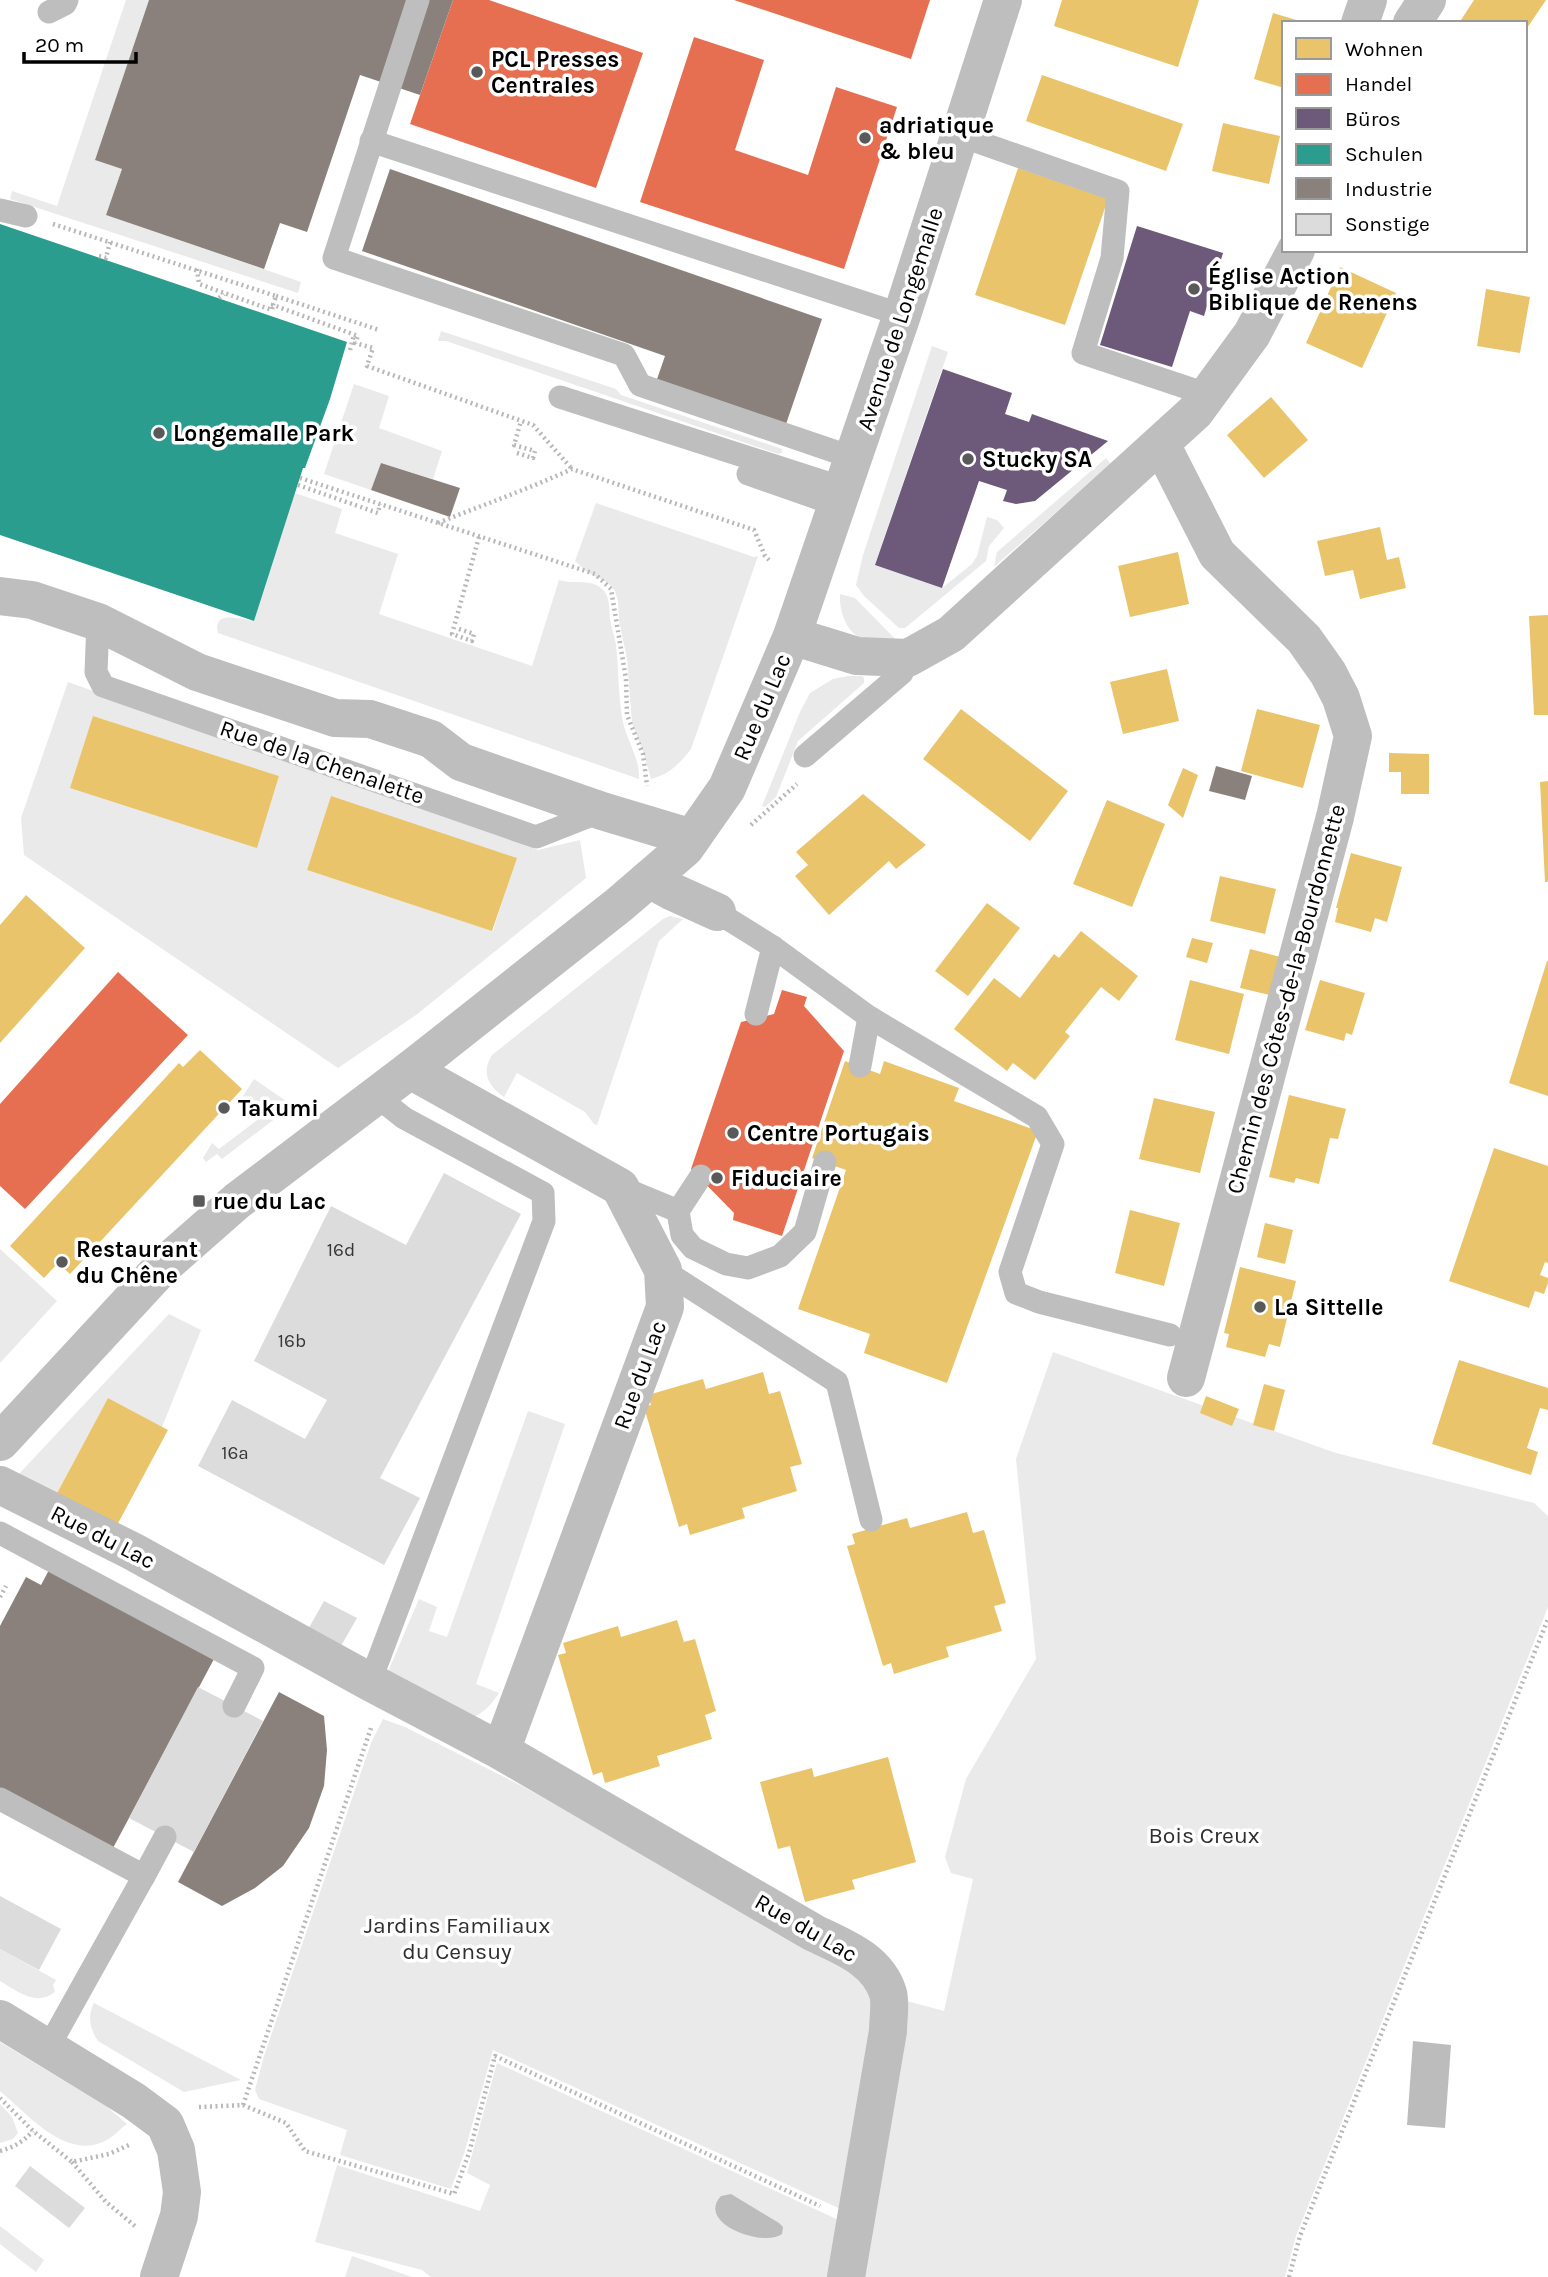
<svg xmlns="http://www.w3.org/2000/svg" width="1548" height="2277" viewBox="0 0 1548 2277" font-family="Karla,sans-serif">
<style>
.green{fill:#eaeaea;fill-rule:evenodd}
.water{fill:#bcbcbc}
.homes{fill:#e9c46a}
.shops{fill:#e76f51}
.offices{fill:#6d597a}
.schools{fill:#2a9d8f}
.industry{fill:#8a817c}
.building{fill:#dcdcdc}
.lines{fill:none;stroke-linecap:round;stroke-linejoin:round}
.path{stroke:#b8b8b8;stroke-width:4.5;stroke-dasharray:2 3.5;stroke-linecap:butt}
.service{stroke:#bebebe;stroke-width:23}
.minor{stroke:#bebebe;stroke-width:38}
.tertiary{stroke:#bebebe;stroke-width:38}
.poi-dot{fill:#595959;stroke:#fff;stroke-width:2.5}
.labels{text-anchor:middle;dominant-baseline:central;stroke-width:7;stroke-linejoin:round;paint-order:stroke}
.number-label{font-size:19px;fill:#373737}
.poi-label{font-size:23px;font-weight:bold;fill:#000;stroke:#fff;text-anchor:start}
.street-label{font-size:23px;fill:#000;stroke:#fff}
.park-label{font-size:23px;fill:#2f2f2f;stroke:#fff}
</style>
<rect width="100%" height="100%" fill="#fff"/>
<g class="green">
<polygon points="126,0 149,0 95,160 122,169 106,215 301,282 298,293 10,199 12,191 57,206"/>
<polygon points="441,331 616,389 621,395 782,449 782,453 778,454 446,341 438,341"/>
<polygon points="932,346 948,352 875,564 942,588 972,564 977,556 987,517 997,520 1004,528 989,546 986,561 905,628 899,628 864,596 856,585 863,555"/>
<polygon points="354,384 389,396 379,428 442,451 433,479 381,463 371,490 324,474"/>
<polygon points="1106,458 1111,464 994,567 997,552"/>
<path d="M295,493l47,16 -7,24 63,21 -19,60 153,52 27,-86c14,5 35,-3 46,12 5,8 4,18 5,27 1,9 5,17 6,26 3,26 2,52 7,77 4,19 17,36 16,57l-421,-146c-6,-23 22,-14 36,-12z"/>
<path d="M596,503l158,54 4,-1 -67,193c-12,15 -21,25 -40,30l-7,-25 -12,-31 -5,-64 -8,-39 -1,-19 -3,-10 -7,-8 -21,-11 -12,-11z"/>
<path d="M840,594l15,4 45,46c-12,-1 -29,-1 -39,-6 -16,-7 -22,-29 -21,-44z"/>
<polygon points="848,676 862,676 864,678 864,683 798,741 776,797 765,807 762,806 800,712 810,693 833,679"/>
<path d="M68,682l470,168 42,-10 6,38 -170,137 -78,53 -314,-213 -3,-37zM93,716l186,60 -22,71zM331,797l185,61 -23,73 -186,-61z"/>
<path d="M670,916l13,3 -24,22 -62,184 -3,-1 -9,-12 -68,-39 -13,24c-16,-11 -23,-25 -12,-42l171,-136z"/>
<polygon points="254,1079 289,1103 289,1108 222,1159 217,1154 206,1162 203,1158 212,1143 219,1149 264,1115 243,1096"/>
<polygon points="0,1249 57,1301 0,1363"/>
<polygon points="169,1314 201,1330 162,1427 108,1398 55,1497 17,1476"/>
<polygon points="1053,1352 1336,1453 1534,1503 1548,1516 1548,1607 1296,2236 1285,2277 855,2277 903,2000 944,2011 973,1879 951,1873 945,1857 966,1779 1036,1659 1016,1459"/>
<path d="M528,1411l37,13 -89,260 23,9c-9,14 -18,22 -33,27l-82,-39 35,-82 18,8 -8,24 18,6z"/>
<polygon points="383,1719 405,1727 522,1786 857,1972 877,1996 847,2212 493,2050 464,2154 451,2189 340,2155 347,2130 259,2099 255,2090 264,2056 371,1743"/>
<path d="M0,1949l56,31 -3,5 2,7c-19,15 -38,-1 -55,-11z"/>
<path d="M94,2003l147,77 -57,12 -86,-51c-8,-12 -11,-25 -4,-38z"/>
<path d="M0,2042l106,64 21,18c-6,4 -11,10 -17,14 -41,27 -82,-24 -110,-47z"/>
<polygon points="497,2063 845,2223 833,2277 431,2277 422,2270 315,2242 337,2165 480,2211 490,2185 467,2173"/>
<polygon points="0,2104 12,2117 18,2133 13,2139 0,2143"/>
<polygon points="0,2226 44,2260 36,2272 0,2244"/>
<polygon points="352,2256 412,2277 345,2277"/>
</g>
<g class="water">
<polygon points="1413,2041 1451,2045 1445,2128 1407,2125"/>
<path d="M731,2194l48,29 4,4 -1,7c-17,14 -87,-10 -61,-38z"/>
</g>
<g class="homes">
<polygon points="1062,0 1199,0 1178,67 1054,26"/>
<polygon points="1474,0 1546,0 1525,31 1525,23 1459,23"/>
<polygon points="1273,13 1303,22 1284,23 1284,88 1254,79"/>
<polygon points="1042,75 1183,124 1166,171 1026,121"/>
<polygon points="1223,123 1280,136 1269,184 1212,171"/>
<polygon points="1018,168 1108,199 1065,325 975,295"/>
<polygon points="1340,267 1396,293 1362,368 1306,343"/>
<polygon points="1486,289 1530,297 1520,353 1477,346"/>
<polygon points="1271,397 1308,440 1264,478 1227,435"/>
<polygon points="1380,527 1387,560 1399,557 1406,588 1360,599 1353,570 1325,576 1317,541"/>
<polygon points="1178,552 1189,604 1130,617 1118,566"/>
<polygon points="1548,615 1548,715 1534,715 1529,616"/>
<polygon points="1167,669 1179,721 1123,734 1110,682"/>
<polygon points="961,709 1068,791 1030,841 923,759"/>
<polygon points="1257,709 1320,725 1303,788 1241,771"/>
<polygon points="93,716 279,776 257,848 70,788"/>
<polygon points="1389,753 1429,754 1429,794 1401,794 1401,772 1389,772"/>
<polygon points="1183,768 1198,775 1183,818 1168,805"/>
<polygon points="1548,781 1548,882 1545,882 1540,782"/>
<polygon points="863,794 926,845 896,869 889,861 829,915 795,876 808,865 796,852"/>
<polygon points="331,796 517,858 492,931 307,870"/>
<polygon points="1107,800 1165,824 1132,907 1073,884"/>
<polygon points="1351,853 1402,867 1387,922 1375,918 1371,932 1335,922 1338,908 1336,908"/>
<polygon points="1220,876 1276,889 1265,934 1210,921"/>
<polygon points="26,895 85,948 0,1043 0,925"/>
<polygon points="987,903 1020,928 968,996 935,971"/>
<polygon points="1081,931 1138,976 1119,1001 1101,987 1065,1032 1070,1036 1035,1080 1013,1063 1007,1071 954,1029 994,978 1020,998 1054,954 1059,958"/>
<polygon points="1192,938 1213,943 1207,963 1186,957"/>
<polygon points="1250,949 1284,958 1274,996 1240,988"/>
<polygon points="1547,961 1548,961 1548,1096 1509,1083"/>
<polygon points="1190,980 1244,994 1229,1054 1175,1040"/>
<polygon points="1320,980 1365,993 1352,1035 1346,1033 1344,1041 1305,1030"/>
<polygon points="200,1050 242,1089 70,1274 58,1263 44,1278 10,1246 179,1063 183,1067"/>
<polygon points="845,1061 880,1074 884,1061 959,1088 954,1101 1038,1131 947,1383 864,1353 870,1334 798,1309 846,1170 812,1158"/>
<polygon points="1289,1095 1346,1109 1338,1139 1330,1138 1319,1184 1296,1178 1294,1183 1269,1177"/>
<polygon points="1154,1098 1215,1112 1200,1173 1139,1159"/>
<polygon points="1494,1148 1548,1166 1548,1263 1545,1262 1540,1275 1548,1278 1548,1283 1544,1294 1535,1291 1529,1308 1449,1281"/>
<polygon points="1130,1210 1180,1223 1164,1286 1115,1273"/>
<polygon points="1265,1223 1293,1230 1285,1264 1257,1257"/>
<polygon points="1240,1267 1296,1281 1280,1347 1269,1344 1265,1357 1226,1347 1229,1334 1224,1333"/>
<polygon points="1459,1360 1548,1388 1548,1410 1540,1408 1527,1448 1538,1452 1531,1475 1432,1444"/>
<polygon points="763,1372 769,1394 780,1391 802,1464 790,1467 797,1491 742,1508 745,1518 690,1535 687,1524 679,1527 644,1407 651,1405 648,1395 703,1379 706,1389"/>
<polygon points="1264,1384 1285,1390 1274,1431 1253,1425"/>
<polygon points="1206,1396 1239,1409 1232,1426 1200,1413"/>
<polygon points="108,1398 168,1430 115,1529 55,1497"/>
<polygon points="967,1512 973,1533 984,1530 1006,1603 994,1606 1002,1631 946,1647 949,1657 894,1674 891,1663 883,1666 847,1546 855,1544 852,1534 907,1518 910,1528"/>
<polygon points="677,1620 684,1642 695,1639 716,1711 705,1715 712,1739 657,1756 660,1766 605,1783 602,1772 593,1775 558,1655 566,1653 563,1643 618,1626 621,1637"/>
<polygon points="888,1757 916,1862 852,1880 855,1889 805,1902 790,1846 778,1849 760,1782 812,1768 814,1777"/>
</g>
<g class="shops">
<polygon points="453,0 489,0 643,53 596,188 410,124"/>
<polygon points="734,0 930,0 911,59"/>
<polygon points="694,37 764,60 735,150 808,175 836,87 897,107 844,269 640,202"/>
<polygon points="118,972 188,1035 25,1209 0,1186 0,1104"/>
<polygon points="782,990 807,997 804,1006 844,1051 782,1236 733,1220 734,1213 691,1169 741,1022 774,1014"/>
</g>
<g class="offices">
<polygon points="1137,226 1223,253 1204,316 1190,311 1172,367 1100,345"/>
<polygon points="943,369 1012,393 1005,414 1029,422 1032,414 1108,441 1035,501 1016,504 1003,501 1007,490 979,481 942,588 875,565"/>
</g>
<polygon class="schools" points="0,224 347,342 330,399 305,468 303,468 254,621 0,535"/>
<g class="industry">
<polygon points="149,0 453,0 420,95 360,75 307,232 280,223 264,269 106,215 122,169 95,160"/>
<polygon points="390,169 822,319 785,427 656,382 665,356 362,251"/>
<polygon points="381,463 460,488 450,517 371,490"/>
<polygon points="1216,766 1252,776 1245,800 1209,791"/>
<polygon points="49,1570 214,1659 113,1848 0,1788 0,1626 26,1577 41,1585"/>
<polygon points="279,1692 324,1716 327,1750 324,1786 309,1828 283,1866 255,1888 222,1906 178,1882"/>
</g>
<g class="building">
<polygon points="444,1173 521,1214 380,1478 420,1498 384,1565 198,1466 232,1400 305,1439 327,1400 254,1361 331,1206 406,1245"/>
<polygon points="324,1601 357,1618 338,1651 306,1633"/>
<polygon points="198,1687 263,1721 194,1852 129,1818"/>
<polygon points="0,1896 61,1929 39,1970 0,1949"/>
<polygon points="30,2166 85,2208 69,2228 15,2186"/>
</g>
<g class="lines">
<g class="path">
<polyline points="53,224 276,296 273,305 358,336 355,343 373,348 367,366 533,425 572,469"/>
<polyline points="99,256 106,258 110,242"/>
<polyline points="197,269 199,284 272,310 273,305"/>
<polyline points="276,296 379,330"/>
<polyline points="219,298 224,294"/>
<polyline points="350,350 354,335"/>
<polyline points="517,453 533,458 535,451 514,445 521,421"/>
<polyline points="300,478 595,574 611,589 626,679 627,715 643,754 647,786"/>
<polyline points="298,485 378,513 380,504"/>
<path d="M438,523c45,-18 90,-34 134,-54l182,61 11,26 4,4"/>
<polyline points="459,629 474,634 472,641 452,634 479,537"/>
<polyline points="751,825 797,784"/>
<polyline points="0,1597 6,1586"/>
<polyline points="0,2098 33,2131 72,2162 109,2154 129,2145"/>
<polyline points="243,2105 372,1725"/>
<polyline points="199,2107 243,2105 286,2123 305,2151 454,2194 469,2153 495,2056 820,2206"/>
<path d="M0,2151c14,-4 23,-9 33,-20"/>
<polyline points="72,2162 106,2202 135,2226"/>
<polyline points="1289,2277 1300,2236 1548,1619"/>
</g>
<g class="service">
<polyline points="418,0 334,258 624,355 640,385 854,458"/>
<polyline points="49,12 65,4 67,0"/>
<polyline points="961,136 1118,191 1112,258 1083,353 1209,395"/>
<polyline points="371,141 902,315"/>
<polyline points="0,210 26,216"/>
<polyline points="560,397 843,488"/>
<polyline points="748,474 837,505"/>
<polyline points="98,622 96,672 103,686 536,837 602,811"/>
<polyline points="805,756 902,673 908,658"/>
<polyline points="717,912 773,947 869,1017 1037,1117 1053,1144 1010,1272 1016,1293 1039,1302 1170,1335"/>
<polyline points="756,1014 773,947"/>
<polyline points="860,1066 869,1017"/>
<polyline points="620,1187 678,1211 701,1176"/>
<polyline points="678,1211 682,1235 693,1248 726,1264 748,1268 780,1256 805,1232 825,1162"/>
<polyline points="663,1270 837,1382 871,1520"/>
<polyline points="0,1533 253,1668 234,1706"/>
<polyline points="370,1682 544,1221 543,1193 404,1118 375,1095"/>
<polyline points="0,1799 144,1876 48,2048"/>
<polyline points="144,1876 165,1837"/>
</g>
<g class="minor">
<polyline points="1360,23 1368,0"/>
<polyline points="1412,23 1427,0"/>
<polyline points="1161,444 1217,554 1304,639 1328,673 1341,698 1353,736 1335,817 1186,1378"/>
<polyline points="0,596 32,600 98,622 197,672 335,718 370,719 431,739 461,762 602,811 692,838"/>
<polyline points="792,636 857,656 908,658 951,634 1195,412 1252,334 1296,250"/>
<polyline points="649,879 673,892 717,912"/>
<polyline points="410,1070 620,1187 663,1270 665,1307 501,1751"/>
<path d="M0,1485l132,66 238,131 131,69 313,182c29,14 63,26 74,60 3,11 0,27 0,38l-42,246"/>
<polyline points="0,2019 134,2101 165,2124 176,2150 182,2192 179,2216 159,2277"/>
</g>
<polyline class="tertiary" points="0,1442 162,1267 237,1201 410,1070 620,904 685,848 727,788 792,636 902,315 1003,0"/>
</g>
<g class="poi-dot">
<circle cx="477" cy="72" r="7"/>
<circle cx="865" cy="138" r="7"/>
<circle cx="1194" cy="289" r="7"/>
<circle cx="159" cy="433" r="7"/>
<circle cx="968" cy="459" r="7"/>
<circle cx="224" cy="1108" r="7"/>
<circle cx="733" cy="1133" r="7"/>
<circle cx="717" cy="1178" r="7"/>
<rect x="192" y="1194" width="14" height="14" rx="3.5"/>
<circle cx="62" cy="1262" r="7"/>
<circle cx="1260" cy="1307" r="7"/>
</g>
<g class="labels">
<g class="number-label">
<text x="341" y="1250">16d</text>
<text x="292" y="1341">16b</text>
<text x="235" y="1453">16a</text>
</g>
<g class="poi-label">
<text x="491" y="59">PCL Presses<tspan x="491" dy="26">Centrales</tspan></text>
<text x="879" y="125">adriatique<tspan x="879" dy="26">&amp; bleu</tspan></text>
<text x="1208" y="276">Église Action<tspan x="1208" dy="26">Biblique de Renens</tspan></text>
<text x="173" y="433">Longemalle Park</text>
<text x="982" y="459">Stucky SA</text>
<text x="238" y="1108">Takumi</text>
<text x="747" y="1133">Centre Portugais</text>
<text x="731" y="1178">Fiduciaire</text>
<text x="213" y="1201">rue du Lac</text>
<text x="76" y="1249">Restaurant<tspan x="76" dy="26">du Chêne</tspan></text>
<text x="1274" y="1307">La Sittelle</text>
</g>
<g class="street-label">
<text transform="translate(900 319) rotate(-72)">Avenue de Longemalle</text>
<text transform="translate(762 707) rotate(-67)">Rue du Lac</text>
<text transform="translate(322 762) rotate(19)">Rue de la Chenalette</text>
<text transform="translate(1286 999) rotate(-75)">Chemin des Côtes-de-la-Bourdonnette</text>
<text transform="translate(640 1375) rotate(-70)">Rue du Lac</text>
<text transform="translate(103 1537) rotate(27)">Rue du Lac</text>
<text transform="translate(806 1928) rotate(30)">Rue du Lac</text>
</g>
<g class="park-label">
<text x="1204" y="1835">Bois Creux</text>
<text x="457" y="1925">Jardins Familiaux<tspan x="457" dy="26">du Censuy</tspan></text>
</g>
</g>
<rect x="1282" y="21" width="245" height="231" fill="#ffffff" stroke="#999999" stroke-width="2"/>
<rect x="1296" y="38" width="35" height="21" fill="#e9c46a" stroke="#999999" stroke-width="2"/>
<text x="1345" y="56" font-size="21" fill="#000000">Wohnen</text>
<rect x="1296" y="74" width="35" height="21" fill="#e76f51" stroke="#999999" stroke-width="2"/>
<text x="1345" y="91" font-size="21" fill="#000000">Handel</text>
<rect x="1296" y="108" width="35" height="21" fill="#6d597a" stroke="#999999" stroke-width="2"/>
<text x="1345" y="126" font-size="21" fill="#000000">Büros</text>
<rect x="1296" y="144" width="35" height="21" fill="#2a9d8f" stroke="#999999" stroke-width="2"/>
<text x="1345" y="161" font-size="21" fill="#000000">Schulen</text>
<rect x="1296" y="178" width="35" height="21" fill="#8a817c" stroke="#999999" stroke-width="2"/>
<text x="1345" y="196" font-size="21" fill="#000000">Industrie</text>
<rect x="1296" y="214" width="35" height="21" fill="#dcdcdc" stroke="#999999" stroke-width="2"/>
<text x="1345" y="231" font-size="21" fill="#000000">Sonstige</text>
<path d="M24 52v10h112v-10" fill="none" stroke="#000000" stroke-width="3.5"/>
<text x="35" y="52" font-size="21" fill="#000000" stroke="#ffffff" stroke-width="5" paint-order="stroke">20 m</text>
</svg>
